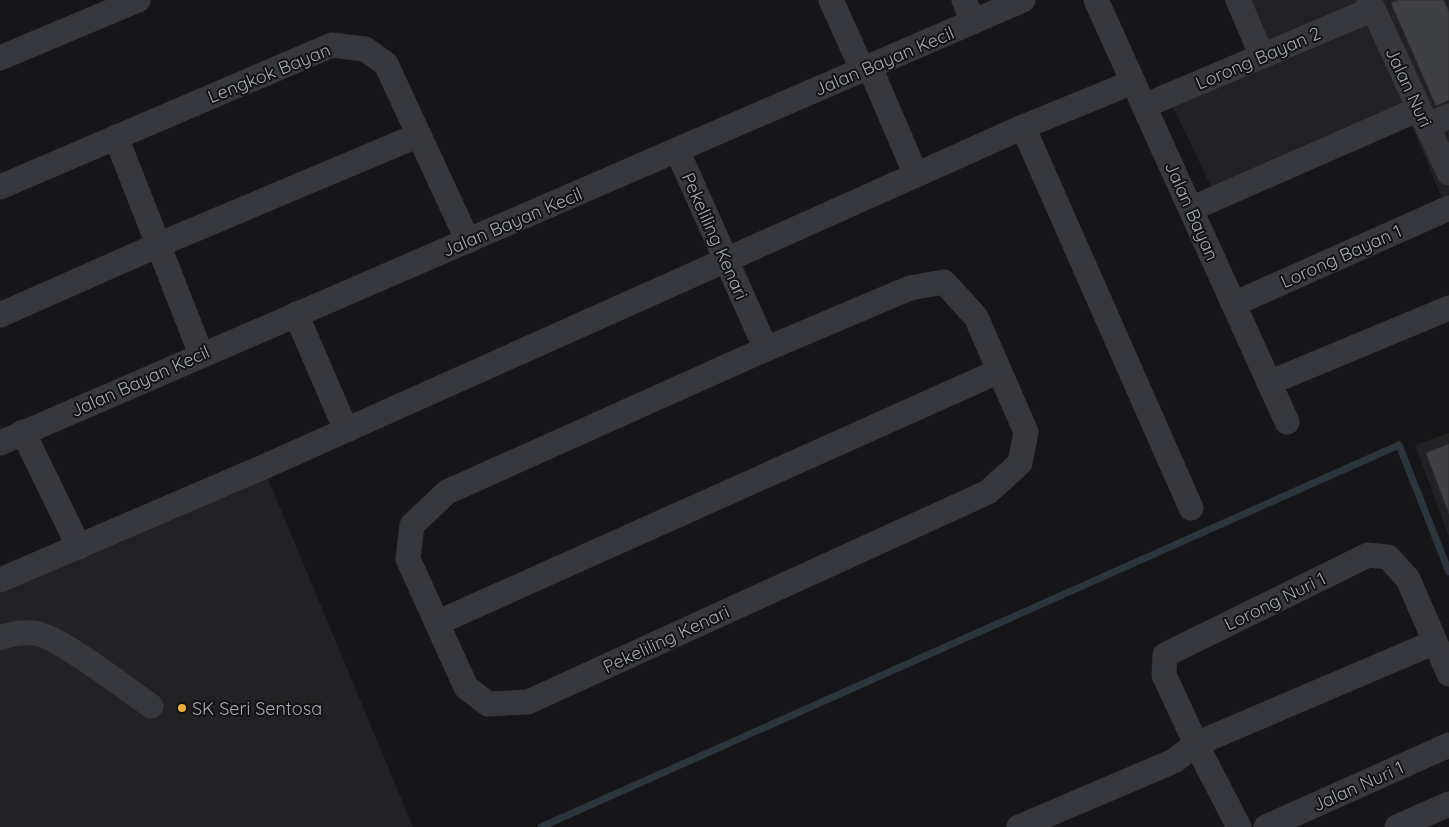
<svg xmlns="http://www.w3.org/2000/svg" width="1449" height="827" viewBox="0 0 1449 827" font-family="Quicksand,sans-serif">
<style>
.built{fill:#222225}
.lines{fill:none;stroke-linecap:round;stroke-linejoin:round}
.stream{stroke:#2c353c;stroke-width:7}
.building{fill:#404145;stroke:#303034}
.minor{stroke:#37383d;stroke-width:25}
.poi-dot{fill:#f2b134;stroke:#111113;stroke-width:2}
.labels{text-anchor:middle;dominant-baseline:central;stroke-width:4;stroke-linejoin:round;paint-order:stroke}
.street-label{font-size:18px;fill:#a8adb8;stroke:#111113}
.poi-label{font-size:18px;fill:#a8adb8;stroke:#111113;text-anchor:start}
</style>
<rect width="100%" height="100%" fill="#161618"/>
<g class="built">
<polygon points="1244,0 1449,0 1449,215 1410,122 1221,207 1173,107 1271,63"/>
<polygon points="1449,433 1449,537 1415,445"/>
<polygon points="266,474 413,827 0,827 0,589"/>
</g>
<g class="lines">
<polyline class="stream" points="541,827 1399,445 1449,572"/>
</g>
<g class="building">
<polygon points="1399,0 1444,0 1449,12 1449,100 1436,106 1391,3"/>
<polygon points="1449,444 1449,514 1426,453"/>
</g>
<g class="lines">
<g class="minor">
<polyline points="831,0 859,62 874,77 916,175"/>
<polyline points="964,0 973,22"/>
<polyline points="1096,0 1287,422"/>
<polyline points="1238,0 1262,56"/>
<polyline points="1369,0 1449,173"/>
<polyline points="0,58 138,0"/>
<polyline points="1144,106 1373,9"/>
<polyline points="1427,126 1449,116"/>
<polyline points="1023,127 1191,508"/>
<polyline points="116,137 201,354"/>
<polyline points="677,150 766,349"/>
<polyline points="0,187 332,45 365,49 386,64 468,241"/>
<polyline points="1191,209 1419,109"/>
<polygon points="944,282 976,317 1026,432 1020,463 988,492 528,702 488,704 466,687 408,559 412,525 447,492 766,349 910,288"/>
<polyline points="1234,304 1449,208"/>
<polyline points="296,314 346,430"/>
<polyline points="0,315 158,245 419,135"/>
<polyline points="1269,383 1449,308"/>
<polyline points="23,432 79,547"/>
<polyline points="0,443 1023,0"/>
<polyline points="0,580 268,465 1023,127 1133,82"/>
<polyline points="437,623 999,371"/>
<path d="M0,638c10,-4 22,-6 34,-5 22,1 95,58 117,73"/>
<polyline points="1019,827 1174,761 1196,744 1164,675 1165,655 1368,555 1388,557 1408,579 1449,674"/>
<polyline points="1239,827 1196,744 1435,642"/>
<polyline points="1266,827 1449,745"/>
<polyline points="1397,827 1449,804"/>
</g>
</g>
<circle class="poi-dot" cx="182" cy="708" r="5"/>
<g class="labels">
<g class="street-label">
<text transform="translate(1258 58) rotate(-23)">Lorong Bayan 2</text>
<text transform="translate(884 61) rotate(-23)">Jalan Bayan Kecil</text>
<text transform="translate(269 73) rotate(-22)">Lengkok Bayan</text>
<text transform="translate(1409 87) rotate(65)">Jalan Nuri</text>
<text transform="translate(1192 211) rotate(66)">Jalan Bayan</text>
<text transform="translate(512 222) rotate(-23)">Jalan Bayan Kecil</text>
<text transform="translate(715 236) rotate(66)">Pekeliling Kenari</text>
<text transform="translate(1341 256) rotate(-24)">Lorong Bayan 1</text>
<text transform="translate(140 381) rotate(-24)">Jalan Bayan Kecil</text>
<text transform="translate(1275 601) rotate(-26)">Lorong Nuri 1</text>
<text transform="translate(666 639) rotate(-25)">Pekeliling Kenari</text>
<text transform="translate(1358 786) rotate(-24)">Jalan Nuri 1</text>
</g>
<g class="poi-label">
<text x="192" y="708">SK Seri Sentosa</text>
</g>
</g>
</svg>
